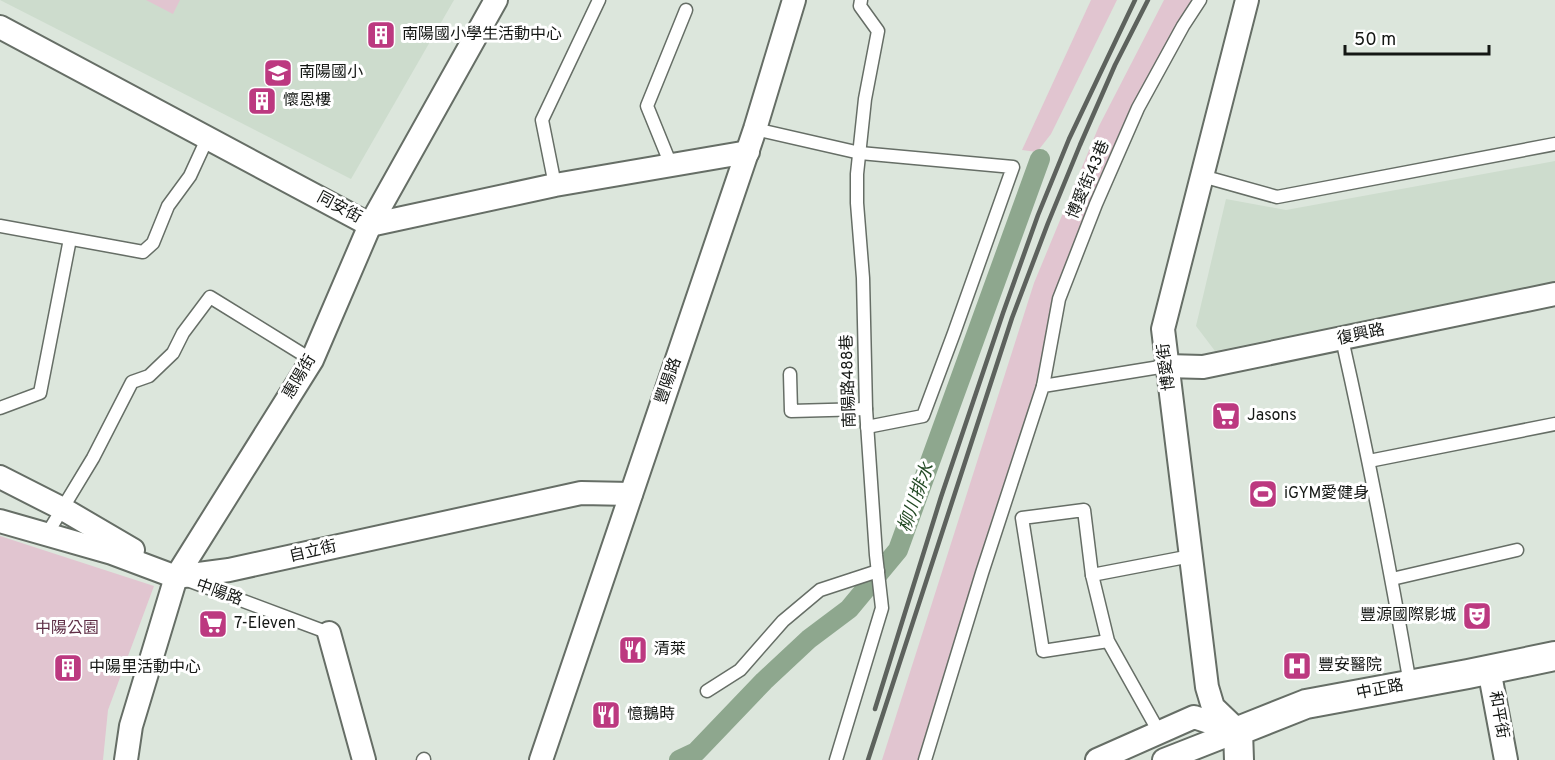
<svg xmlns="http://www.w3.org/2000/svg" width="1555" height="760" viewBox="0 0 1555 760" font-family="Overpass,'Noto Sans TC',sans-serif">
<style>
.built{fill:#cddccd}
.green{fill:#e1c5d0}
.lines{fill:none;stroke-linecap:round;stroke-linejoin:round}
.canal{stroke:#8ea78e;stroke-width:20}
.service-casing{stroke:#666e66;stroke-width:15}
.minor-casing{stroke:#666e66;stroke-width:26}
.tertiary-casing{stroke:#666e66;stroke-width:32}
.service{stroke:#fff;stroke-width:12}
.minor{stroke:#fff;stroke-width:22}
.tertiary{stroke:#fff;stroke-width:28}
.rail{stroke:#5d625d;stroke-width:4.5}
.labels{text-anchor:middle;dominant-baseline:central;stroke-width:6;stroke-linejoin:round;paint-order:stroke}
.poi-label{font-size:16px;fill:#141714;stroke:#fff;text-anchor:start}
.street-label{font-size:16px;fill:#141714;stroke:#fff}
.park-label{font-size:16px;fill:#5f2f46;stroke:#fff}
.water-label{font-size:18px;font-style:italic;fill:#234a25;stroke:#fff}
</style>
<rect width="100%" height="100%" fill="#dce6dc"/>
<g class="built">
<polygon points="0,0 454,0 351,179"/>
<polygon points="1555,161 1555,283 1215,351 1196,326 1226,199 1286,210"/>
</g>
<g class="green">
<polygon points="146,0 180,0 173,14"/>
<polygon points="1091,0 1117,0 1051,134 1037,152 1022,150"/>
<polygon points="1164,0 1195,0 1177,26 1120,133 1091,203 1039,379 989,528 918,760 882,760 1034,283 1099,126"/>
<polygon points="0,536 154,586 108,710 103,760 0,760"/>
</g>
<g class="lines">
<polyline class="canal" points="679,760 696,752 764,681 809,639 849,609 898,550 1040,159"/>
<g class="service-casing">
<g id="service">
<polyline points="755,129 860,153 1013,167 954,333 923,416 867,427"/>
<polyline points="671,165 647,106 686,10"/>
<polyline points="1202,176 1277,197 1555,144"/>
<polyline points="555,185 542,120 599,0"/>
<polyline points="0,226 143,252 153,243 168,206 190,176 207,139"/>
<path d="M1342,339c26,115 48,229 68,345"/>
<polyline points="790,374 791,411 866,409"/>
<polyline points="1043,386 1059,299 1096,204 1138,108 1183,26 1200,0"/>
<polyline points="0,408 40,393 70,239"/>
<polyline points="1369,461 1555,424"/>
<polyline points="47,534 93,458 132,382 149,376 173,353 183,333 210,297 312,360"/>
<polyline points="1092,575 1191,556"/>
<polyline points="1392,579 1517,550"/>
<polyline points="187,580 329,633"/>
<polyline points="1108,641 1043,651 1022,518 1084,510 1092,575 1108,641 1159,732"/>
<polyline points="707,691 740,670 783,621 820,590 878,571"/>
<polyline points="423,760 424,759"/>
<polyline points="836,760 882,608 876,555 866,409 863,278 857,203 857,174 865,99 878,31 860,6 861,0"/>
<polyline points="925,760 982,573 1043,386 1166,366"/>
</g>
</g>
<g class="minor-casing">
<g id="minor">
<polyline points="0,27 370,225 555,185 748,152"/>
<polyline points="1166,366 1203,367 1555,294"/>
<polyline points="0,477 63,509 133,550"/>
<polyline points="0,521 112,553 176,577 229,570 581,493 631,494"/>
<polyline points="329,633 364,760"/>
<polyline points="1489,669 1506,760"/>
<polyline points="1238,731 1213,707 1207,687 1163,329 1247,0"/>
<polyline points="126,760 131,726 176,577 312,360 370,225 496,0"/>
<polyline points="541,760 755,129 794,0"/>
<polyline points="1097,760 1194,717 1233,730"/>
<polyline points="1164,760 1238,731"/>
</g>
</g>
<g class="tertiary-casing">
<polyline id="tertiary" points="1239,760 1238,731 1306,704 1468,674 1555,656"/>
</g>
<use href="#service" class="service"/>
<use href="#minor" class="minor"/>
<use href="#tertiary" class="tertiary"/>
<g class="rail">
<polyline points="875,709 941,497 1003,313 1038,215 1069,139 1135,0"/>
<polyline points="868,760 1012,318 1048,223 1080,145 1115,65 1148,0"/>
</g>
</g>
<defs>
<g id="building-square" transform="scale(1.5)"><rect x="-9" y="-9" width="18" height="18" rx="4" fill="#bc3980" stroke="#fff"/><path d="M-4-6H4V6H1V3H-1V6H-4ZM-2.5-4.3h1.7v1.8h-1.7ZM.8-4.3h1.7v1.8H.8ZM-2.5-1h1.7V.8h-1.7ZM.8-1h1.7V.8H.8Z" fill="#fff"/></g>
<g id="school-square" transform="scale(1.5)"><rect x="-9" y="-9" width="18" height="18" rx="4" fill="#bc3980" stroke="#fff"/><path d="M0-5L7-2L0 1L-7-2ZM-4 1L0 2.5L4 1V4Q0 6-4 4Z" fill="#fff"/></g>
<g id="supermarket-square" transform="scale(1.5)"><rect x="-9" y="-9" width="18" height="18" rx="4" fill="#bc3980" stroke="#fff"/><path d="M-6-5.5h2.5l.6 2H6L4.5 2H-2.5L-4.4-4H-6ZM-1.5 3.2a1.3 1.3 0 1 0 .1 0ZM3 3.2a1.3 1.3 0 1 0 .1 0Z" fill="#fff"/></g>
<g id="stadium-square" transform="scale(1.5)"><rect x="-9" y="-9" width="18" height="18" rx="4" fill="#bc3980" stroke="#fff"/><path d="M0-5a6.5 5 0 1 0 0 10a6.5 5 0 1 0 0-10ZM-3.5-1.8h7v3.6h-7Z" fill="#fff"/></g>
<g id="theatre-square" transform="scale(1.5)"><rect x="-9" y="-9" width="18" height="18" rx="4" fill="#bc3980" stroke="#fff"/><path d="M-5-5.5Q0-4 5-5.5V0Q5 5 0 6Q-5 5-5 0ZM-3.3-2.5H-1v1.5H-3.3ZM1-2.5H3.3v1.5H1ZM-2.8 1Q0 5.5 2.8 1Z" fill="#fff"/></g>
<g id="restaurant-square" transform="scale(1.5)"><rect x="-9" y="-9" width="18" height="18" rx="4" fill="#bc3980" stroke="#fff"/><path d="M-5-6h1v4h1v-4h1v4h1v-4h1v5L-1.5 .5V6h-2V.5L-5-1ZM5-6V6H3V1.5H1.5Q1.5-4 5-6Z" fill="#fff"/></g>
<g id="hospital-square" transform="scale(1.5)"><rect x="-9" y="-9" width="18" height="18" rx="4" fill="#bc3980" stroke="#fff"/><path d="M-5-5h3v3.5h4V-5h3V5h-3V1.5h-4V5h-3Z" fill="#fff"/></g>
</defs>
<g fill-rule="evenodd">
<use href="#building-square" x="381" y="35"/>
<use href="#school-square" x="278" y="73"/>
<use href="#building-square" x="262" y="101"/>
<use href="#supermarket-square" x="1226" y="416"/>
<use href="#stadium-square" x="1263" y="494"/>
<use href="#theatre-square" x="1477" y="616"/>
<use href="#supermarket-square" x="213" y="624"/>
<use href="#restaurant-square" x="633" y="650"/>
<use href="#hospital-square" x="1297" y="666"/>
<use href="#building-square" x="68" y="668"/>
<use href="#restaurant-square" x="606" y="715"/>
</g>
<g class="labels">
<g class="poi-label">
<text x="402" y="35">南陽國小學生活動中心</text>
<text x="299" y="73">南陽國小</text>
<text x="283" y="101">懷恩樓</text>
<text x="1247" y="416">Jasons</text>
<text x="1284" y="494">iGYM愛健身</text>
<text x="1456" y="616" text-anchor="end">豐源國際影城</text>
<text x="234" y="624">7-Eleven</text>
<text x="654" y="650">清萊</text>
<text x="1318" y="666">豐安醫院</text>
<text x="89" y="668">中陽里活動中心</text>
<text x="627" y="715">憶鵝時</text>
</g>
<g class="street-label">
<text transform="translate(1089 180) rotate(-67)">博愛街43巷</text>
<text transform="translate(339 208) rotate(28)">同安街</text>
<text transform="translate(1361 335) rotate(-12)">復興路</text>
<text transform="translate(1167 367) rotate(-97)">博愛街</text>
<text transform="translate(300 377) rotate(-59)">惠陽街</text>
<text transform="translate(669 381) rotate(-71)">豐陽路</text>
<text transform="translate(849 381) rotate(-92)">南陽路488巷</text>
<text transform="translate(313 552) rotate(-13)">自立街</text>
<text transform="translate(219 593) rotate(20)">中陽路</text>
<text transform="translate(1380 690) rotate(-11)">中正路</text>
<text transform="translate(1498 715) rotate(80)">和平街</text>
</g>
<g class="park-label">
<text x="67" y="629">中陽公園</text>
</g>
<g class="water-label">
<text transform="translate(917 498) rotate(-70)">柳川排水</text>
</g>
</g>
<path d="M1345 45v9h144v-9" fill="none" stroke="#141714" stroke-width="3"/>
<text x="1354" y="45" font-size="18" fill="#141714" stroke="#ffffff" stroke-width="4.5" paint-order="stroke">50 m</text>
</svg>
